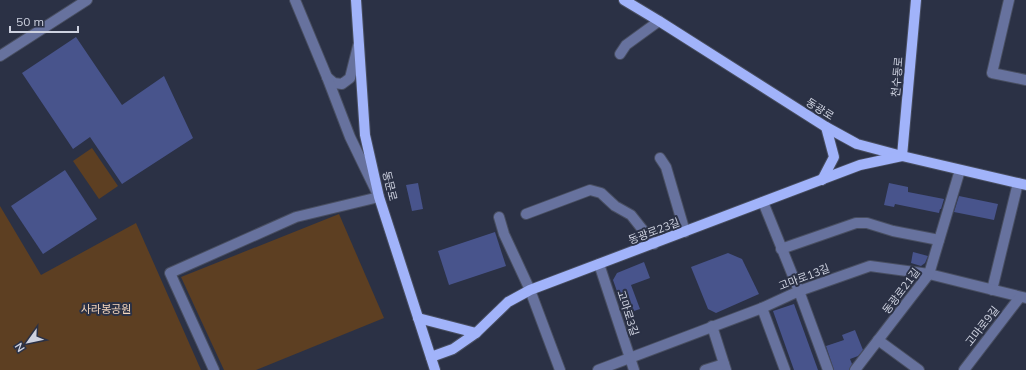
<svg xmlns="http://www.w3.org/2000/svg" width="1026" height="370" viewBox="0 0 1026 370" font-family="Mulish,'Noto Sans KR',sans-serif">
<style>
.green{fill:#5d3f22}
.building{fill:#48548c}
.lines{fill:none;stroke-linecap:round;stroke-linejoin:round}
.minor-casing{stroke:#484e61;stroke-width:12}
.major-casing{stroke:#484e61;stroke-width:12}
.minor{stroke:#67729e;stroke-width:10}
.major{stroke:#a1b3fa;stroke-width:10}
.labels{text-anchor:middle;dominant-baseline:central;stroke-width:4;stroke-linejoin:round;paint-order:stroke}
.street-label{font-size:11px;fill:#ced2e0;stroke:#2b3145}
.park-label{font-size:11px;fill:#f7d8be;stroke:#2b3145}
</style>
<rect width="100%" height="100%" fill="#2b3145"/>
<g class="green">
<polygon points="92,148 118,186 99,199 73,161"/>
<polygon points="0,206 41,275 136,223 201,370 0,370"/>
<polygon points="339,214 384,318 256,370 224,370 181,277"/>
</g>
<g class="building">
<polygon points="76,37 122,105 164,76 193,138 122,184 90,137 73,149 22,73"/>
<polygon points="65,170 97,219 43,254 11,206"/>
<polygon points="418,183 423,209 412,211 406,185"/>
<polygon points="889,183 908,187 908,192 944,199 941,209 940,209 939,213 895,204 894,207 884,205"/>
<polygon points="959,196 998,204 994,220 954,212"/>
<polygon points="495,232 506,266 449,285 438,251"/>
<polygon points="913,252 928,256 925,263 921,266 911,263"/>
<polygon points="728,253 742,259 759,294 716,313 708,309 691,267"/>
<polygon points="644,262 650,278 631,285 640,309 625,314 613,280 617,273"/>
<polygon points="794,304 818,370 794,370 773,311"/>
<polygon points="855,330 863,350 858,356 850,359 852,364 849,370 834,370 826,346 844,340 842,335"/>
</g>
<g class="lines">
<g class="minor-casing">
<g id="minor">
<polyline points="1009,0 992,73 1026,80"/>
<polyline points="620,54 626,45 659,21"/>
<polyline points="0,56 87,0"/>
<polyline points="327,77 334,83 342,84 350,78 358,46"/>
<polyline points="660,158 666,167 685,232"/>
<polyline points="763,202 799,291 828,370"/>
<polyline points="526,214 590,190 601,193 615,206 631,215 654,244"/>
<polyline points="499,217 504,234 530,290 560,370"/>
<polyline points="781,249 856,223 867,223 893,231 939,240"/>
<polyline points="599,264 634,370"/>
<polyline points="992,290 1018,183"/>
<polyline points="762,308 785,370"/>
<polyline points="712,326 726,370"/>
<polyline points="878,340 919,370"/>
<polyline points="214,370 170,273 296,217 379,197 350,137 327,77 295,0"/>
<polyline points="598,370 762,308 799,291 870,266 929,274 1026,298"/>
<polyline points="705,370 724,364"/>
<polyline points="855,370 929,274 960,170"/>
<polyline points="964,370 1020,297"/>
</g>
</g>
<g class="major-casing">
<g id="major">
<polyline points="356,0 365,135 379,197 435,370"/>
<polyline points="624,0 659,21 826,127 857,144 902,156 1026,185"/>
<polyline points="822,180 834,157 826,127"/>
<polyline points="418,318 476,333"/>
<polyline points="431,357 453,349 476,333 508,302 530,290 860,165 902,156 916,0"/>
</g>
</g>
<use href="#minor" class="minor"/>
<use href="#major" class="major"/>
</g>
<g class="labels">
<g class="street-label">
<text transform="translate(897 77) rotate(-85)">천수동로</text>
<text transform="translate(820 109) rotate(32)">동광로</text>
<text transform="translate(390 186) rotate(76)">동문로</text>
<text transform="translate(654 231) rotate(-21)">동광로23길</text>
<text transform="translate(804 277) rotate(-21)">고마로13길</text>
<text transform="translate(901 291) rotate(-53)">동광로21길</text>
<text transform="translate(628 313) rotate(72)">고마로3길</text>
<text transform="translate(982 326) rotate(-52)">고마로9길</text>
</g>
<g class="park-label">
<text x="106" y="309">사라봉공원</text>
</g>
</g>
<g transform="translate(28 342) rotate(237)" stroke="#2b3145" stroke-width="3" paint-order="stroke">
<path d="M0-3L7 15L0 10L-7 15Z" fill="#ced2e0"/>
<text y="-6" font-size="11" font-weight="bold" text-anchor="middle" fill="#ced2e0">N</text>
</g>
<path d="M10 26v6h68v-6" fill="none" stroke="#ced2e0" stroke-width="2"/>
<text x="16" y="26" font-size="12" fill="#ced2e0" stroke="#2b3145" stroke-width="3" paint-order="stroke">50 m</text>
</svg>
